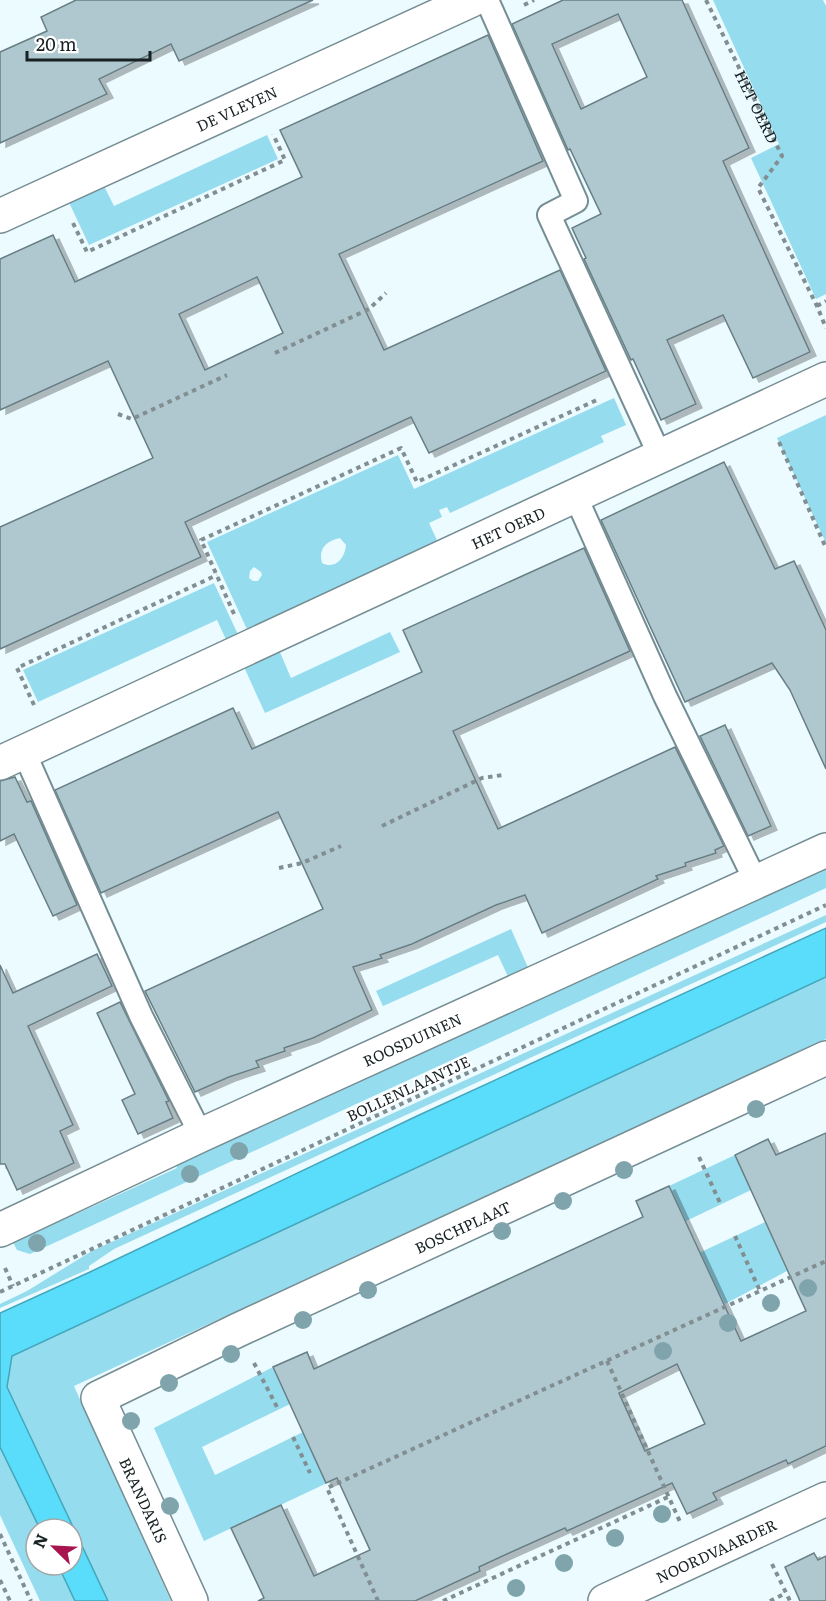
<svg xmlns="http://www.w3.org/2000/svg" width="826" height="1601" viewBox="0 0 826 1601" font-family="Literata,serif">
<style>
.green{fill:#94dcee;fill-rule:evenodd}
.water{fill:#59ddfb;stroke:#45a5ba;stroke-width:1.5}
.building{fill:#afc8cf;stroke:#677e84;stroke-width:1.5;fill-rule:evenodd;filter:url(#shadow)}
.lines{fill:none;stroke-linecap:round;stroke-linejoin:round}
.lane-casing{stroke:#758d93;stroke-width:26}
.street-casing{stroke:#758d93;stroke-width:36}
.path{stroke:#828f92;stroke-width:4;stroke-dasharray:4.5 4.5;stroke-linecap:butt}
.lane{stroke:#fff;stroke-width:22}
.street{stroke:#fff;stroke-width:33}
.tree{fill:#7fa4ac}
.labels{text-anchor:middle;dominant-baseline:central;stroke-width:4.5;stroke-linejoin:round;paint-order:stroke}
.street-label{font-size:15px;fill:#172123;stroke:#fff}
</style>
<defs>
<filter id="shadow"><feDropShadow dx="6" dy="4" stdDeviation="0" flood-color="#0004"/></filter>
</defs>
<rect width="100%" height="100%" fill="#ebfbff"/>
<g class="green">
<polygon points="713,0 823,0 826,6 826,294 816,299 751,158 779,144"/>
<polygon points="267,135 278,159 89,245 66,196 101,180 114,206"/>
<path d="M614,398l12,27 -25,11 3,6 -154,71 -3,-6 -8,3 3,7 -13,6 12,26 -191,87 -43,-94 191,-87 16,34zM340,538l6,7c-1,13 -11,25 -24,18 -4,-14 4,-22 18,-25zM254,567l7,5 1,3 -4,6h-5l-4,-3 1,-7z"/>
<polygon points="826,415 826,543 777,438"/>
<polygon points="214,583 241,641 229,646 217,620 38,702 23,670"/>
<polygon points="390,632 400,652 265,713 244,667 279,650 291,678"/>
<polygon points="826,865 826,888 30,1254 17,1250 12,1240 73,1212 74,1215 177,1168 176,1164"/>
<polygon points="826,915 826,922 114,1249 89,1266 89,1269 0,1308 0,1304 27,1291 92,1251"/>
<polygon points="511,929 530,972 510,981 498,955 383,1006 376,991"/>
<polygon points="826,977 826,1039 74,1386 171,1601 108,1601 7,1387 12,1356"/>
<polygon points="735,1155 751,1190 686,1221 669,1186"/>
<polygon points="765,1222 787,1271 725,1304 699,1253"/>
<polygon points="273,1367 290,1404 202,1447 215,1475 303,1432 327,1483 204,1541 154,1428"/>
<polygon points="0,1447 40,1529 36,1529 36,1565 58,1565 75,1601 40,1601 0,1515"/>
</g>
<polygon class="water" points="826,928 826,977 12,1356 7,1387 108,1601 75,1601 58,1565 72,1565 72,1529 40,1529 0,1447 0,1313 90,1272 417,1116"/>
<g class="building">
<polygon points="76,0 313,0 179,61 171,44 99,79 107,94 0,143 0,52 47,31 41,17"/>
<path d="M563,0h119l67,148 -26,13 87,191 -57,26 -30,-63 -56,25 29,64 -35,16 -28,-61 -2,1 -47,-101 2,-1 -14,-30 29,-14 -31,-65 -2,1 -56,-126zM618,14l29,63 -66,32 -29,-65z"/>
<path d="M488,35l55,126 -204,93 45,96 176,-80 46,101 -177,82 -18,-36 -226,105 16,35 -201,92v-122l153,-69 -45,-97 -108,49v-151l53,-24 22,47 28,-13 199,-92 -22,-47zM257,277l26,56 -78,37 -26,-56z"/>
<polygon points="724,462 775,569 794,561 826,630 826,769 790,690 772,663 685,702 601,520"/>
<polygon points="584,548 630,651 453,731 498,829 675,747 724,846 715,850 716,853 685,863 686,866 656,876 658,879 542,933 525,895 496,905 412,944 380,955 382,958 353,967 372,1010 313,1038 284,1048 285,1051 256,1061 259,1067 229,1077 195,1092 145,991 323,909 278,812 101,893 55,790 233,708 252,749 422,672 403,630"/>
<polygon points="725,725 771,826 748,836 700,736"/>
<polygon points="15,777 27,802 31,801 77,905 53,916 14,834 0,841 0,781"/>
<polygon points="97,954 112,986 28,1026 73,1125 60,1131 74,1163 17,1190 5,1164 0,1164 0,965 13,993"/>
<polygon points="120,1002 169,1101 166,1102 173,1118 138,1134 122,1100 135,1094 97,1013"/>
<path d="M826,1133v313l-38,18 -2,-4 -73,33 4,7 -30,14 -15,-31 -105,48 -2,-3 -58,26 -28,13 1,4 -65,30h-157l6,-3 -33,-70 50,-23 33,71 56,-26 -33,-72 -11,5 -53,-116 34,-15 7,17 58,-27 271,-125 -7,-16 33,-15 72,155 65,-30 -71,-156 33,-16 8,16zM677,1364l28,60 -60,27 -26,-58z"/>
<polygon points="814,1553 818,1560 826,1556 826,1601 800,1601 785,1567"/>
</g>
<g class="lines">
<g class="lane-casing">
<g id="lane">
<polyline points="487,0 576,201 549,215 660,456"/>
<polyline points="575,495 665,696 756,882"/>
<polyline points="24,752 141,1016 201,1135"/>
</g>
</g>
<g class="street-casing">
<g id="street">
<path id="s2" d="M0,216l472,-216"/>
<path id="s3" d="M0,763l826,-384"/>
<path id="s4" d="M0,1230l201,-95 625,-285"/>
<path id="s5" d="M191,1601l-93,-203 140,-68 588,-272"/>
<path id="s6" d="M605,1601l221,-102"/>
</g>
</g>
<g class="path">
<path id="s1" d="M706,0l76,156 -24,32 59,118 9,22"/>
<polyline points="524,5 534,0"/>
<polyline points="73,223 87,252 285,160 273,134"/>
<polyline points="817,306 826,301"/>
<polyline points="275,353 369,309 386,293"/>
<polyline points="118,414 132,419 227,375"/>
<polyline points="779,442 826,548"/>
<polyline points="234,614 201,540 401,448 417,482 599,399"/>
<polyline points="34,705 17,668 217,575"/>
<polyline points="382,826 482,778 503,775"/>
<polyline points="279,868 302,863 341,846"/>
<polyline points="699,1157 721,1205"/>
<polyline points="735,1236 760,1291"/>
<polyline points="5,1268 13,1286"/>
<polyline points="0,1292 826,905"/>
<polyline points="607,1361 681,1524"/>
<polyline points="254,1363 278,1409"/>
<polyline points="293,1437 310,1473"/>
<polyline points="0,1534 31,1601"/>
<polyline points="772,1564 790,1601"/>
<polyline points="0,1580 10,1601"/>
<polyline points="378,1601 327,1488 826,1261"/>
<polyline points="443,1601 668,1497"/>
<polyline points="770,1601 786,1593"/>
</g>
<use href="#lane" class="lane"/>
<use href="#street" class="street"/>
</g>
<g class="tree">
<circle cx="756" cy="1109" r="9"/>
<circle cx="239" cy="1151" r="9"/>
<circle cx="624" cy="1170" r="9"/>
<circle cx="190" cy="1174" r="9"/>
<circle cx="563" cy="1201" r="9"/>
<circle cx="502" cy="1231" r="9"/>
<circle cx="37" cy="1243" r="9"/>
<circle cx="808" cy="1288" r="9"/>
<circle cx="368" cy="1290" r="9"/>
<circle cx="771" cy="1303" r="9"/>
<circle cx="303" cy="1320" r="9"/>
<circle cx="728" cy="1323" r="9"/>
<circle cx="663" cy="1351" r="9"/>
<circle cx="231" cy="1354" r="9"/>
<circle cx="169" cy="1383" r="9"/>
<circle cx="131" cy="1421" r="9"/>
<circle cx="170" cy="1506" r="9"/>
<circle cx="662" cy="1514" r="9"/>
<circle cx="615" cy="1538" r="9"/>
<circle cx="564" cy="1563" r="9"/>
<circle cx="516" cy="1588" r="9"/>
</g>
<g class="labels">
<g class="street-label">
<text stroke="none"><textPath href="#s1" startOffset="118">HET OERD</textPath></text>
<text stroke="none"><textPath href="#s2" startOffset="260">DE VLEYEN</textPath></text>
<text stroke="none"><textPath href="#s3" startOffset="560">HET OERD</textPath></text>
<text stroke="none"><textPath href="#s4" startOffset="454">ROOSDUINEN</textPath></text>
<text transform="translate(408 1088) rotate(-25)">BOLLENLAANTJE</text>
<text stroke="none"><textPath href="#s5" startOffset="626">BOSCHPLAAT</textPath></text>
<text transform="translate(144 1500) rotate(65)">BRANDARIS</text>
<text stroke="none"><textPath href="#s6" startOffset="122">NOORDVAARDER</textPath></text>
</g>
</g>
<g transform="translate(54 1547) rotate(294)"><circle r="28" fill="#ffffff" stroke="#a2a6a7" stroke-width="1.5"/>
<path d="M0-4.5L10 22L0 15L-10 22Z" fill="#a7144e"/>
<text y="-9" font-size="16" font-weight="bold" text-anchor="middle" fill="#172123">N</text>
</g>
<path d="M27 51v9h123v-9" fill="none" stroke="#172123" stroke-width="3"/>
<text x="36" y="51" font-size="18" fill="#172123" stroke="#ffffff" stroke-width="4.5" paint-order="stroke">20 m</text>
</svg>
